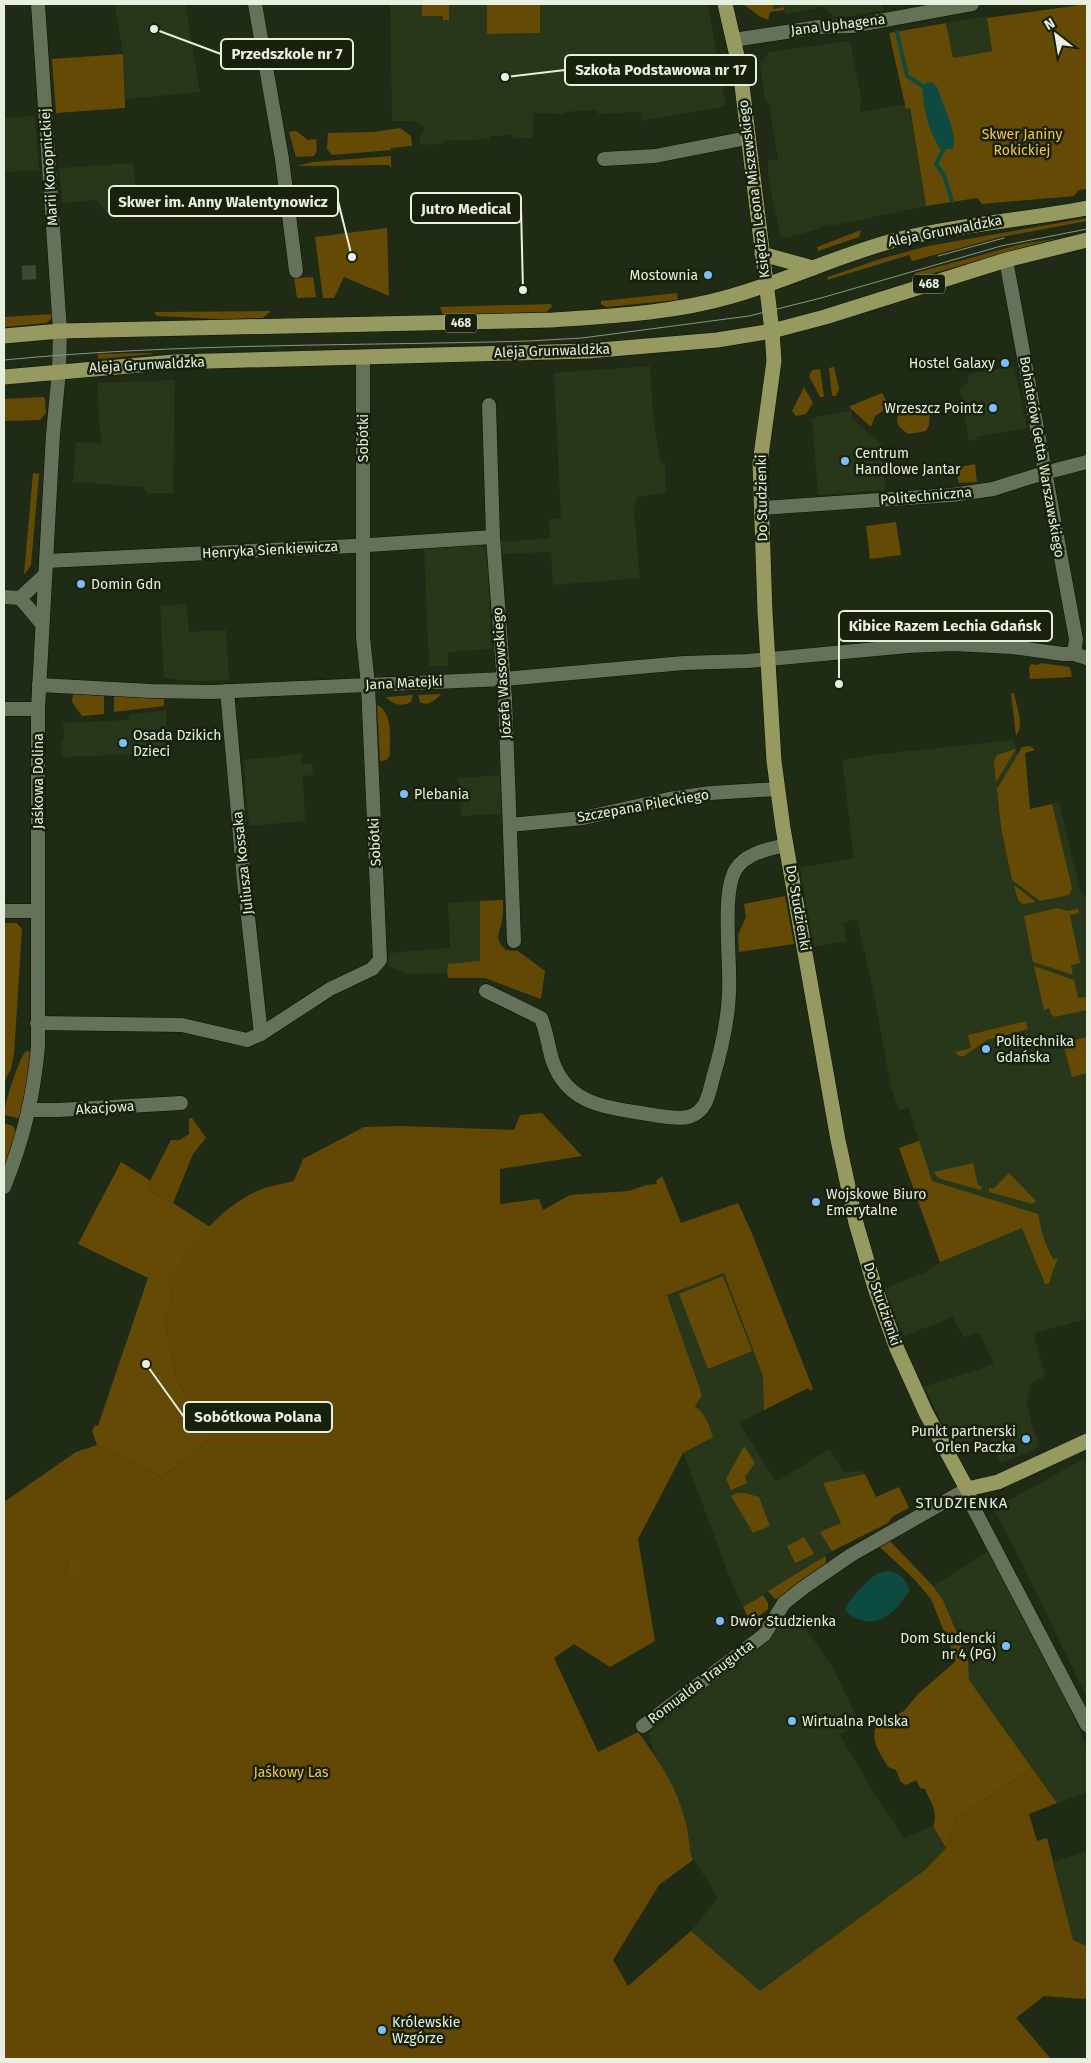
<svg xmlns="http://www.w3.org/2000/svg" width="1091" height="2063" viewBox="0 0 1091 2063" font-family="'Fira Sans',sans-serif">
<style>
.built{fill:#28361a}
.green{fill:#654a06}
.forest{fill:#634805;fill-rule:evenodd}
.water{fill:#0d4a3f}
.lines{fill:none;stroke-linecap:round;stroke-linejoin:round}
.stream{stroke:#0d4a3f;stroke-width:4}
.minor-tunnel{stroke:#3e4833;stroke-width:14;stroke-dasharray:14 7;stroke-linecap:butt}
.minor-casing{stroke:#0a1302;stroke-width:15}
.major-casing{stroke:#0a1302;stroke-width:16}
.minor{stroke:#657259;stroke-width:14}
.major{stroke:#969a60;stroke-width:15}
.tram{stroke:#8c9583;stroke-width:1}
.poi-dot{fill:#7cbef9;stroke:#17210c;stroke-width:2}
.labels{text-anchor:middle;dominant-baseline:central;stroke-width:5;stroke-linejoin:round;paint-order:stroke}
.shield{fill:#17210c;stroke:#a9b1a0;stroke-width:1}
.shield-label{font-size:12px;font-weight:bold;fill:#e7efe0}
.street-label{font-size:14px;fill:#e7efe0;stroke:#17210c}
.park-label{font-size:14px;fill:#f5c359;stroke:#17210c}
.poi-label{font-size:14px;fill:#e7efe0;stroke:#17210c;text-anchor:start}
.neighbourhood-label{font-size:15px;letter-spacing:1px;fill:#e7efe0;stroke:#17210c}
.leader{fill:none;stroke:#e7efe0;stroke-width:2}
.callout-dot{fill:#e7efe0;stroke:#17210c;stroke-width:2}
.callout{fill:#17210c;stroke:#e7efe0;stroke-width:2}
.callout-label{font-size:15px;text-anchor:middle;font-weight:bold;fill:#e7efe0}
</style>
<rect width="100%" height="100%" fill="#202b15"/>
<g class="built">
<polygon points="115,4 185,4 200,92 125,99 123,54"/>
<polygon points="390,4 708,4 726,106 642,121 640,112 598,114 597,110 565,112 565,114 533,113 533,138 513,138 513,135 490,136 489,139 443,141 443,144 420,145 420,138 425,128 415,121 392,121"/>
<polygon points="773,4 882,4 883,10 850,16 835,17 823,7 785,14 784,7 774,9"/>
<polygon points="987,16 992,51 953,58 946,23"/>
<polygon points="850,41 861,98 860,112 905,104 906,108 909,108 926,206 831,226 830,224 819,227 819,229 781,239 768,176 768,161 778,159 770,110 772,107 765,101 760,63 769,52"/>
<polygon points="35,116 39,170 4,172 4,118"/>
<polygon points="133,163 139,211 109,215 96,200 62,203 59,168"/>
<polygon points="650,366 653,416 661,463 665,463 666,493 636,497 634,512 640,578 553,585 551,552 501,554 501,542 550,538 549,519 561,518 554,373"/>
<polygon points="1014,366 1027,428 977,437 977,440 969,441 960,389 967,384 969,374"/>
<polygon points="175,380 173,493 147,493 143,487 73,482 76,442 101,444 97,383"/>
<polygon points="852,410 852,419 882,445 885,490 818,495 812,418"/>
<polygon points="481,544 487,550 492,649 448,652 448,666 429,666 424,548"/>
<polygon points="186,604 189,632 226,630 229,680 193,681 164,678 160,606"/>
<polygon points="166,710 168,753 62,757 61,741 64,741 63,723 129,720 129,715"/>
<polygon points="1014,740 1030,810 1059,802 1080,890 1083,895 1087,896 1087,1319 1036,1332 1034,1335 1045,1376 1031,1384 1027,1402 1032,1426 1040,1447 1000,1463 989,1435 953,1446 924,1387 994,1364 980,1334 977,1333 963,1337 953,1317 904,1336 884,1289 928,1271 940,1262 899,1148 919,1141 909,1108 899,1110 891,1088 874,994 857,919 843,922 846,941 814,947 800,868 854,858 842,760 863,756"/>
<polygon points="301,754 302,763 312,764 313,775 303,776 305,821 249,826 243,760"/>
<polygon points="500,775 501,814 461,816 459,778"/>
<polygon points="480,901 480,962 448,964 447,973 409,974 388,966 389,953 450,948 448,903"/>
<polygon points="738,1203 751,1231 813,1389 810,1391 808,1388 803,1390 739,1423 776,1482 829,1449 844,1472 862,1471 865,1474 888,1523 832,1551 743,1607 729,1576 678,1438 702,1395 667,1295"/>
<polygon points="1087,1457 1087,1698 1010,1539 993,1509"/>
<polygon points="989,1551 1064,1692 1087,1749 1087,1793 1057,1803 969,1680 968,1659 943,1600 933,1586"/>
<polygon points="795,1613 833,1668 859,1722 840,1735 875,1795 904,1838 933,1826 946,1848 925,1871 760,1991 691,1931 718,1898 691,1855 684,1817 676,1793 655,1756 648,1733"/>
<polygon points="1087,1851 1087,1946 1073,1940 1054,1862"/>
</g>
<g class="green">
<polygon points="422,4 449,4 449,20 443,20 443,16 422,16"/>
<polygon points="487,4 540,4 540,33 487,34"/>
<polygon points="743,4 773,4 774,9 784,7 784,10 770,12 768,20 759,16"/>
<polygon points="1087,4 1087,189 1079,190 1074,196 982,204 977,198 926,206 910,108 906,109 889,33 946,23 953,58 992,51 987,18"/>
<polygon points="123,54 125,108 56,113 52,59"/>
<polygon points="400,128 411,136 412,146 391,148 391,150 332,155 327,149 328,133 374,132"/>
<polygon points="296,131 308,140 316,139 317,150 314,156 296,157 289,132"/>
<polygon points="391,156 391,168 389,165 297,166 312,162"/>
<polygon points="1087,218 1087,221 1001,237 912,261 909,255 827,280 828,277 880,259 928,246"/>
<polygon points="387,228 389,296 344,277 334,298 323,298 315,237"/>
<polygon points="861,230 859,237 818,251 817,247"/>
<polygon points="1061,238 1035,244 917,278 915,273 1022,244"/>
<polygon points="313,277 316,297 297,298 294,278"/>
<polygon points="677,293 678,300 606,307 601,304 601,301"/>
<polygon points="551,304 552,307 546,312 443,315 440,307"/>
<polygon points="271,311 263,318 219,319 157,316 155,314 155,312"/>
<polygon points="52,314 51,319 46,323 4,327 4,317"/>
<polygon points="152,353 152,354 98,359 98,354"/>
<polygon points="834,367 839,389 836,396 832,396 829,368"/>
<polygon points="820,369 824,397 820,397 809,376 812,370"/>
<polygon points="804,387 813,403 806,414 796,416 792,411"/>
<polygon points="882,393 887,402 887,408 875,416 871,427 850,408 850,406"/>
<polygon points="43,397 45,399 46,413 40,420 4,421 4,399"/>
<path d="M928,409l2,1 -1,15 -3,6 -17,3c-8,-4 -14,-10 -11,-19z"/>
<polygon points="975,464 977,482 959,483 955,468"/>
<polygon points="33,473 39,474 31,565 24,575"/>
<polygon points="896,522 901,555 870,559 866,526"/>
<polygon points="1041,663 1070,667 1072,677 1030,679 1029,668 1031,664 1038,665"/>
<path d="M1011,693h3c2,13 11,32 2,43z"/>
<polygon points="73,694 104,696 104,714 82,716 72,702"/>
<path d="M441,694c-5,6 -13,13 -21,8l-2,-7z"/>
<path d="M413,695l-2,7c-10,5 -18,3 -25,-5z"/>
<polygon points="114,696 164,699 164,706 114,712"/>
<path d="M377,705c17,8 12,33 13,49 -1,5 -5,7 -10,7z"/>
<polygon points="1030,746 1035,750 1025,753 1030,809 1052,804 1072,888 1069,895 1040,901 1012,880 1001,827 997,789 1022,747"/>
<polygon points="1016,749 996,782 994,761 997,755"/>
<polygon points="1014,885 1036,902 1023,904 1018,900"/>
<polygon points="785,896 794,944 739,952 738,935 746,917 744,904"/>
<polygon points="1057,908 1067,911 1078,909 1079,913 1070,915 1080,963 1071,965 1073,975 1033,962 1024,916"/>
<polygon points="4,923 17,923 22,929 14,1054 11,1069 4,1082"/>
<polygon points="1034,966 1074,980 1078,998 1087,997 1087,1010 1055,1017 1051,1014 1049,1008 1044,1010"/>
<polygon points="1026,1021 1028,1029 987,1040 964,1056 959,1056 955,1052 971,1048 968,1035"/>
<polygon points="1087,1037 1087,1073 1072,1077 1063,1043"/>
<path d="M26,1051l4,1 -3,30 -7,35 -2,1 -14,-3c0,-11 15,-57 22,-64z"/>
<polygon points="4,1123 13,1126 16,1132 4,1168"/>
<path d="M919,1141l13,40 106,33c3,15 7,33 16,46l4,-3 -9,26 -4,1 -23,-56 -82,34 -41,-114z"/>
<polygon points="121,1162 151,1181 146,1189 173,1203 210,1227 185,1256 165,1287 173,1292 164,1321 177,1380 210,1439 162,1477 97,1445 92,1431 95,1425 98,1426 148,1278 78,1244"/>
<polygon points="973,1163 978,1185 983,1187 980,1190 938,1178 934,1172"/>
<polygon points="1009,1173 1036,1201 1033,1204 989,1192 989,1188 993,1189"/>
<polygon points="723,1276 752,1351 708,1369 679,1294"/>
<polygon points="744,1446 755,1463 745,1477 747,1483 731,1490 726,1479"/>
<polygon points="865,1474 876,1497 899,1487 909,1508 893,1516 888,1523 832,1551 820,1532 841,1523 823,1483"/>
<polygon points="737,1493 745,1493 759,1497 770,1526 753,1533 731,1496"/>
<polygon points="804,1537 814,1554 795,1563 787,1546"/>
<path d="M890,1541l43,45 10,14 25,59 1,21 63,88 -76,50 -10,30 -13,-22c6,-13 -3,-25 -8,-37l-5,-1 -4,-8 -10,5 -5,-3 -5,-12 -8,-3c-8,-14 -19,-27 -11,-43l-2,-5h12l17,-8 13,-16 39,-34 -25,-62 -16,-19 -35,-33z"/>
<polygon points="825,1556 826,1559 825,1566 779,1598 775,1599 768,1591"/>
<polygon points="73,1557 82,1562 83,1573 75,1580 68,1579 65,1576 68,1559"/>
<polygon points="763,1595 768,1603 768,1609 751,1623 743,1607"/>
</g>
<g class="forest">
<path d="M503,900c0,7 0,14 -1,21 -2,12 -9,17 4,29l12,1 27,20 -4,28 -56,-21h-37l-1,-5 1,-9 32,-3v-60z"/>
<path d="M542,1113l40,43 -82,13v35l39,-5 4,11 27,-15 59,-4 17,-6 11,-1 -1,-3 6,-5 19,47 57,-20 13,28 62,158 -3,2 -2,-3 -44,22 -1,-34 -39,-103 -57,22 35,100 -7,12c11,6 14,19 18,30l-30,16 -45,86 17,102 -45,26 -36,-23 -20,14 44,94 40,-20c19,26 38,53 46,85 4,12 5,25 7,38l2,5 -34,25 -46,75 15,26 63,-55 69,60 165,-121 21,-22 10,-30 76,-50 25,35 -28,11 8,27 10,-3 26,102 14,6v49l-2,4 -41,-3 -28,22 35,41h-1047v-557l72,-50 21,-7 65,32 48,-38 -33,-59 -13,-59 9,-29 -9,-5c24,-37 52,-77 93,-96 11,-5 25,-7 37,-10l9,-22 61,-32 37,-1 113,4 6,-15zM73,1557l9,5 1,11 -8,7 -7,-1 -3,-3 3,-17z"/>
<polygon points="189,1118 192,1118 206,1138 193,1154 173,1203 146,1189 171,1140 180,1140 189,1134"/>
</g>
<g class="water">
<path d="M927,82l6,1 4,4c5,14 22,50 16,62h-13c-12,-18 -16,-40 -18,-61z"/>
<path d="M889,1571c10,1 17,9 21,19 -17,26 -36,44 -65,21 2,-10 23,-32 32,-37 3,-2 8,-2 12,-3z"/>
</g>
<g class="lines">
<g class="stream">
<polyline points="897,32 907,76 926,88"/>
<polyline points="942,145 943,150 936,164 944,175 952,201"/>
</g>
<polyline class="minor-tunnel" points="22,273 37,272"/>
<g class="minor-casing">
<g id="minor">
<polyline points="255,4 282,159 296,271"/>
<polyline points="733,40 819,27 852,26 972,4"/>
<polyline points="604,159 655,156 747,138"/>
<polyline points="1006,260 1076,639 1074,654"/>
<polyline points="489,405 493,537 505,698 514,941"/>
<polyline points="761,508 952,495 993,489 1044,473 1087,462"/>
<polyline points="46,561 353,546 493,537"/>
<polyline points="4,597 20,598 45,575"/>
<polyline points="20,598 42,624"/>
<polyline points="39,685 151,691 211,692 504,679 684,663 748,661 908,646 953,644 1012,647 1063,654 1074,654 1087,658"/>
<polyline points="227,691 244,881 261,1034"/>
<polyline points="4,709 38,709"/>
<polyline points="510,825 583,818 669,799 711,793 777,789"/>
<polyline points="4,911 37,911"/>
<path d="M486,991l55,27c6,14 7,30 12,44 14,39 46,44 82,50 14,2 44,9 56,4 16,-6 18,-23 22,-38 8,-27 15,-56 16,-85 2,-31 -8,-101 7,-124 10,-16 33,-20 50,-24"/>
<polyline points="37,1023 182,1025 247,1040 261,1034 330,989 372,969 380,960 368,685 363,637 363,357"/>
<polyline points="29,1110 58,1110 181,1103"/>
<path d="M4,1187c19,-46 30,-91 34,-141v-337l15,-275 6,-63 1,-40 -22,-327"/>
<polyline points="643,1726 764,1635 784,1603 803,1588 851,1555 967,1489 973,1507 1087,1725"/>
</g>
</g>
<g class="major-casing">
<g id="major">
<polyline points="725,4 740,69 772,331 774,361 760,463 765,612 774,761 783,828 838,1140 856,1223 875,1288 897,1349 926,1413 967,1489 998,1482 1087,1441"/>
<polyline points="762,254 813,268"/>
<path d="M4,336l56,-5 492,-11c60,-4 122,-7 180,-24 57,-16 111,-43 168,-57 62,-15 125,-19 187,-31"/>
<polyline points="4,377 174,362 588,351 717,340 772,331 825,317 1006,260 1087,240"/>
</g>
</g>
<use href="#minor" class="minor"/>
<use href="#major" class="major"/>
<g class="tram">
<polyline points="938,256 1004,238"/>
<path d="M4,360c174,-17 350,-14 525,-19l53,-3 167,-22 72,-18 180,-52 86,-17"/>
</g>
</g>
<g class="poi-dot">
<circle cx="708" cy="275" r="5"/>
<circle cx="1005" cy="363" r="5"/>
<circle cx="993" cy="408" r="5"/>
<circle cx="845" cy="461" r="5"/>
<circle cx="81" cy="584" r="5"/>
<circle cx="123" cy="743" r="5"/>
<circle cx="404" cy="794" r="5"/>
<circle cx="986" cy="1049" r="5"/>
<circle cx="816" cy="1202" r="5"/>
<circle cx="1026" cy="1439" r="5"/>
<circle cx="720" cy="1621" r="5"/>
<circle cx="1006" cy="1646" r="5"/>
<circle cx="792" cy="1721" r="5"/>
<circle cx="382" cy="2030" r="5"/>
</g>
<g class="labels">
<g class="shield">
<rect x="913" y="274.5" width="32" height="19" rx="4"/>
<rect x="445" y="313.5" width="32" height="19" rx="4"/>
</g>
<g class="shield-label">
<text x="929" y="284">468</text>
<text x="461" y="323">468</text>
</g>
<g class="street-label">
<text transform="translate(838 25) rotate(-7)">Jana Uphagena</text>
<text transform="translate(49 167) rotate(-94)">Marii Konopnickiej</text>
<text transform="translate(754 189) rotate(-97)">Księdza Leona Miszewskiego</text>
<text transform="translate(945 231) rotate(-11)">Aleja Grunwaldzka</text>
<text transform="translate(552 351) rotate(-2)">Aleja Grunwaldzka</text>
<text transform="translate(147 365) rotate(-3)">Aleja Grunwaldzka</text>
<text transform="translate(363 438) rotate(-90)">Sobótki</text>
<text transform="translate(1042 457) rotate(80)">Bohaterów Getta Warszawskiego</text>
<text transform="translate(926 496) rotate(-5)">Politechniczna</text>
<text transform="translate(762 498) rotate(-91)">Do Studzienki</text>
<text transform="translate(270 550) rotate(-3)">Henryka Sienkiewicza</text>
<text transform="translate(502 673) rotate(-94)">Józefa Wassowskiego</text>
<text transform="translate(404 683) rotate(-3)">Jana Matejki</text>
<text transform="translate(38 781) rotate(-90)">Jaśkowa Dolina</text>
<text transform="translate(643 806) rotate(-10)">Szczepana Pileckiego</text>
<text transform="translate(375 842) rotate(-93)">Sobótki</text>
<text transform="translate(243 863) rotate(-96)">Juliusza Kossaka</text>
<text transform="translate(798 908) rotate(80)">Do Studzienki</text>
<text transform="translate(105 1108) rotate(-4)">Akacjowa</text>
<text transform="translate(882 1304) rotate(71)">Do Studzienki</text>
<text transform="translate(701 1682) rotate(-37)">Romualda Traugutta</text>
</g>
<g class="park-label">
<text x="1022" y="134">Skwer Janiny<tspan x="1022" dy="16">Rokickiej</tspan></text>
<text x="291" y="1772">Jaśkowy Las</text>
</g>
<g class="poi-label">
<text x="698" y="275" text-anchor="end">Mostownia</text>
<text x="995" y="363" text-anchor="end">Hostel Galaxy</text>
<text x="983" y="408" text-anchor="end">Wrzeszcz Pointz</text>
<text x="855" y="453">Centrum<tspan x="855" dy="16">Handlowe Jantar</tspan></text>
<text x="91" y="584">Domin Gdn</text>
<text x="133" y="735">Osada Dzikich<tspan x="133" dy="16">Dzieci</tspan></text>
<text x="414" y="794">Plebania</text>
<text x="996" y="1041">Politechnika<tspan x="996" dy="16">Gdańska</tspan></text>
<text x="826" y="1194">Wojskowe Biuro<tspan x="826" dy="16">Emerytalne</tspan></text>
<text x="1016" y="1431" text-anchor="end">Punkt partnerski<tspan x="1016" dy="16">Orlen Paczka</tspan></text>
<text x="730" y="1621">Dwór Studzienka</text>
<text x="996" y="1638" text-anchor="end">Dom Studencki<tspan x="996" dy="16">nr 4 (PG)</tspan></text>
<text x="802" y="1721">Wirtualna Polska</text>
<text x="392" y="2022">Królewskie<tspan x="392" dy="16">Wzgórze</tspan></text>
</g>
<g class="neighbourhood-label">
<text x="962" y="1503">STUDZIENKA</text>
</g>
</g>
<path class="leader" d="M154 29L221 54M505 77L565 70M352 257L338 201M523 290L521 208M839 684L839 626M146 1364L184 1417"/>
<g class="callout-dot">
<circle cx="154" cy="29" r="5"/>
<circle cx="505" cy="77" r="5"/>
<circle cx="352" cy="257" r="5"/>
<circle cx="523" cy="290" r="5"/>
<circle cx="839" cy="684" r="5"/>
<circle cx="146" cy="1364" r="5"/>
</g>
<g class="callout">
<rect x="221" y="39" width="132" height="30" rx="5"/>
<rect x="565" y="55" width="191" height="30" rx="5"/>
<rect x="109" y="186" width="229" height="30" rx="5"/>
<rect x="411" y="193" width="110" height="30" rx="5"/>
<rect x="839" y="611" width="213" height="30" rx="5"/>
<rect x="184" y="1402" width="148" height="30" rx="5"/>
</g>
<g class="callout-label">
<text x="287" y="59">Przedszkole nr 7</text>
<text x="661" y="75">Szkoła Podstawowa nr 17</text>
<text x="223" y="207">Skwer im. Anny Walentynowicz</text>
<text x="466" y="214">Jutro Medical</text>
<text x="945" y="631">Kibice Razem Lechia Gdańsk</text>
<text x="258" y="1422">Sobótkowa Polana</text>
</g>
<rect width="1091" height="2063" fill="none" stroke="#e7efe0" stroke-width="10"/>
<g transform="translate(1056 35) rotate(329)" stroke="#17210c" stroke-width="4" paint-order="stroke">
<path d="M0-4L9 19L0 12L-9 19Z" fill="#e7efe0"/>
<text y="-8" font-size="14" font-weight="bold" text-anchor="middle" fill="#e7efe0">N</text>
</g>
</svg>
